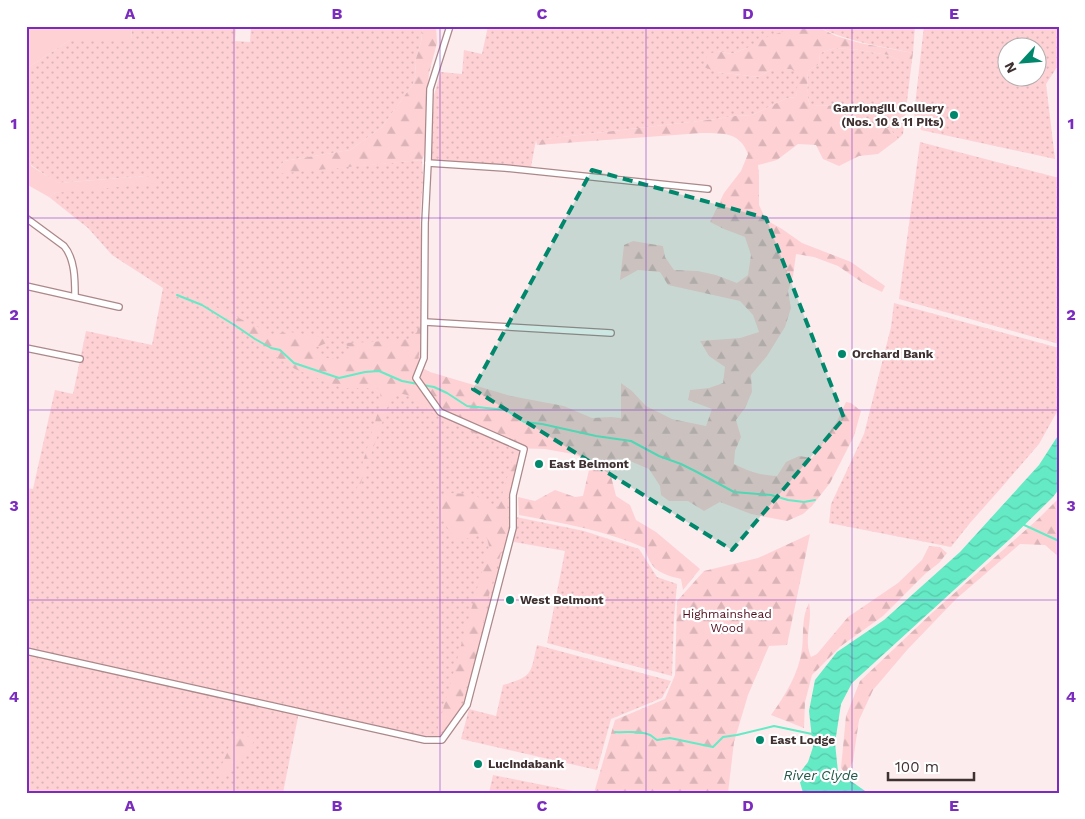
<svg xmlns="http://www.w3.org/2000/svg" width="1085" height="819" viewBox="0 0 1085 819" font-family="'Work Sans',sans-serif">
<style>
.grass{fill:url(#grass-dots);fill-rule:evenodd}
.forest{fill:url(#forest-firs)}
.park{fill:#fed1d5}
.water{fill:url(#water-waves)}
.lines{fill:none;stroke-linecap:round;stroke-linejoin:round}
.stream{stroke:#64eac5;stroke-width:2}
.street-casing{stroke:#ab888a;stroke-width:8}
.street{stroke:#fff;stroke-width:5.5}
.marked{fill:#00876c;fill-opacity:0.2;stroke:#00876c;stroke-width:4;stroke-dasharray:10 6;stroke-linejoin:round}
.grid{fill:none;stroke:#7b2cbf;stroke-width:1;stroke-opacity:0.55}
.poi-dot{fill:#00876c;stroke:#fff;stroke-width:2}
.labels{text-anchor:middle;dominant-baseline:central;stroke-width:4.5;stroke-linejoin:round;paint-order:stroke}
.poi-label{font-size:12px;font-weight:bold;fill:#3f3031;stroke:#fff;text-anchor:start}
.park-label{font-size:12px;fill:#4f0d1c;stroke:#fff}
.water-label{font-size:14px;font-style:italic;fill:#22594a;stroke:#fff}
.neatline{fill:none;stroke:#7b2cbf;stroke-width:2}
.grid-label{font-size:16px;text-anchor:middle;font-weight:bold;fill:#7b2cbf}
</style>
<defs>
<pattern id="grass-dots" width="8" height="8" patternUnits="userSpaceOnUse" patternTransform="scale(1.25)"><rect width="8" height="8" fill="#fed1d5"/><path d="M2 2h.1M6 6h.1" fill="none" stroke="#dbb4b7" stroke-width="1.8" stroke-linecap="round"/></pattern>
<pattern id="forest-firs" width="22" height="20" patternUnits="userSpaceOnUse" patternTransform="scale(1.25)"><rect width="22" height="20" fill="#fed1d5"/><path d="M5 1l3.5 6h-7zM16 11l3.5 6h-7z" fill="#dbb4b7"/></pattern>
<pattern id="water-waves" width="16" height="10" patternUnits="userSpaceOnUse" patternTransform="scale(1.25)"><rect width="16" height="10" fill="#64eac5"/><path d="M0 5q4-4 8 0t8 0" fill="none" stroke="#58c9aa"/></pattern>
</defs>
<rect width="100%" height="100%" fill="#fceced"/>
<g class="grass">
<polygon points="132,26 246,26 245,29 236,29 235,41 250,42 251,26 423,26 421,42 415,62 416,75 413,84 382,127 350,150 284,161 276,173 422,160 423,178 420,219 422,253 424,358 417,379 524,449 520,465 510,538 467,705 442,740 425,740 299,712 283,793 26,793 26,488 33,489 55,390 73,394 86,331 152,345 163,288 112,255 88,228 49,197 55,193 146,176 57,183 31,165 26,145 26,69 70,40 131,40"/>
<path d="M488,26h427l-2,27c-33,-7 -63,-11 -93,-25l-73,20 -16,6 -14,-3v21l41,5 15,-8h18l9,5 -4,23 -9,1 -35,17 -17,1 -19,3 -180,21 -5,27 -100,-7 3,-65 7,-23 21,2 2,-24 18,4z"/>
<path d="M924,26h135v38l-13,20 9,75 -134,-29 -7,-16zM1008,48h30v30h-30z"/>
<polygon points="835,48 859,50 888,55 899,60 912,60 903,134 898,139 890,129 874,125 863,117 850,105 810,106 807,95 808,71 819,64 820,53"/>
<polygon points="920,142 1059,178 1059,344 899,299"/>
<polygon points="894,303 1059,348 1059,408 1039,444 1001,488 970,523 951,547 829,523 831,504 864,434 891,327"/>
<polygon points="516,517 584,531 639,549 657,577 677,584 674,619 672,676 547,643 565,551 514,542"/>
<path d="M537,645l134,36 -9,17 -51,21 -14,51 -136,-31 8,-30 27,7 7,-31c31,-9 27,-11 34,-40z"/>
<polygon points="493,775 583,793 489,793"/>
</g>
<g class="forest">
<polygon points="423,26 436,26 437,43 429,73 426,105 427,148 422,160 275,174 284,161 350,150 382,127 413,84 416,75 415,62 421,42"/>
<path d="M799,26l21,2 16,8 24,7 53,10 -1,7h-13l-11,-5 -29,-5 -24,-2 -15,5 -1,11 -11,7 -1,24 3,11 40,-1 13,12 11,8 16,4 8,10 -20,15 -19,2 -20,10 -16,-7 -7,-14 -18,-1 -21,16 -19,5 1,10v30l7,15 16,9 20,14 49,19 34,24 -3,6 -19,-9 -25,-17 -24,-9 -18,-3 -3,22 -5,15 3,17 -6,19 -18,29 -16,19 1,17 -7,16 -9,12 5,17 -6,14 -1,13c16,8 26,11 43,12l9,-14 13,-6 13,2 25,-37 9,-19 5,1 10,8 -7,25 -24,47 -18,23 -9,8 -16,7 -36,-7 -31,-12 -16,9 -16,-10h-19l-8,-6 -1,-9 -11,-17 -24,-10 -18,1 9,36 14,9 6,15 20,12 44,37 -17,21 -2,-11c-20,-5 -31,-9 -36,-31 -41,-18 -83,-25 -126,-33l-1,-18 17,4 20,-11 20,7 8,-1 8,-35 -18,-7 -28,-5 -35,-1 -58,-24 -19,-10 -18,-17 -16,-4 -8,5 -37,104 8,-37 19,-63 -1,-13 -11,-1h-27l-47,-19 -23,-15 -48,-38 -35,-20 12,4 61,29 9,9 10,-5 9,-1 46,7 -24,10 15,9 15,2 9,-11 -7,-6 27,-1 38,-3 8,-7 2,-10 3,15 -5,28 13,7 81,24 53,10 28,12 19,-1 10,1v-35l11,8 14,15 26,13 34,7 6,-17 -24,-9 2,-10 19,-2 14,-5 2,-16 -16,-11 -9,-15 40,-3 19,-6 -6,-17 -13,-14 -72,-16 -8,-13 -22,-2 -18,10 4,-35 9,-4 30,5 2,11 9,13 24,1 18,4 21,8 11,-8 3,-20 -6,-18 -21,-8 -14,-7 14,-29 17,-22 7,-17c-9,-23 -24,-20 -46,-21l-165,12 -1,-5 180,-21 19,-3 17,-1 35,-17 9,-1 3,-23 -8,-5h-18l-15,8 -41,-5 -13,-5 3,-12 10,-4 14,3 16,-6 20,-11z"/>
<path d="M519,454l-12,47 2,23 -20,71 -13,63 -18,53 -15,20h-6l52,-185 -2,-8 -5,-4 -11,4 -14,1c-10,-9 -19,-25 -20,-38l10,-8 26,1 24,15 5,-14 11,-38z"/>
<polygon points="1059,498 1059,557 1045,545 1020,544 956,599 907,650 873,690 859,720 853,761 847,775 841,768 846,716 860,681 933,612 1037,520"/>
<polygon points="810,534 787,645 769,646 748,695 734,742 728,793 594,793 615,720 665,699 675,675 677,601 704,571 758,558"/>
<path d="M929,546l11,1 7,6 -8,10 -13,10 -43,43 -42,30 -29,29 -7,27 -1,26 -33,-13c14,-19 28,-42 31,-66 2,-16 -1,-31 7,-46 4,18 -6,37 2,54l6,-3 31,-37 50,-34 24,-23z"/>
<path d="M243,734l11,6c-2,10 -19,29 -29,34 -3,1 -5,1 -8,1l11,-24 2,-14z"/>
</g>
<g class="park">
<polygon points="26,26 124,29 124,26 132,26 131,40 70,40 26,69"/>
<polygon points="26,145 31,166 58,183 146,176 162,183 55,193 49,197 26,184"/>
</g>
<polygon class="water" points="1059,434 1059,489 1053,497 1010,539 852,683 841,704 835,743 838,772 868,793 803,793 798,775 808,762 813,747 809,711 815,680 837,652 884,620 960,552 1039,465"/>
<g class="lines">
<g class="stream">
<polyline points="177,295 202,305 236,326 255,339 271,348 280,350 294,363 339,378 365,372 379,371 402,381 418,384"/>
<polyline points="423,385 434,387 447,393 467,406 506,410 524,422 542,424 596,436 631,441 659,456 681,464 695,471 734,492 771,495 788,500 804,502 815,500"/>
<polyline points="1022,524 1059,541"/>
<path d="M615,732c11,1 24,-2 35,3 2,1 4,3 7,5l13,-2 43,9 10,-10 14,-2 37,-9 38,8"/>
</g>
<g class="street-casing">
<g id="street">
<polyline points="428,163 505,168 708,189"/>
<path d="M26,218l38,28c11,13 11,34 11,50"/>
<polyline points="26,286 119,307"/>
<polyline points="425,322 611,333"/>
<polyline points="26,348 80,359"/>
<polyline points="26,651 425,740 442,740 467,705 513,528 513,495 524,449 440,412 416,378 424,358 425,223 428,163 430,89 450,26"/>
</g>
</g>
<use href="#street" class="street"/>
</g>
<path class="marked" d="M592,170l174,48 78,200 -112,132 -259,-161z"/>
<path class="grid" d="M234,26v767M440,26v767M646,26v767M852,26v767M26,218h1033M26,410h1033M26,600h1033"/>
<g class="poi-dot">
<circle cx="954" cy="115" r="5"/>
<circle cx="842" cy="354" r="5"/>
<circle cx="539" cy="464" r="5"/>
<circle cx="510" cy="600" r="5"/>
<circle cx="760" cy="740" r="5"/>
<circle cx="478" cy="764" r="5"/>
</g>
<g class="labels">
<g class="poi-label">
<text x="944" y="108" text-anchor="end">Garriongill Colliery<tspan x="944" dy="14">(Nos. 10 &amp; 11 Pits)</tspan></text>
<text x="852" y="354">Orchard Bank</text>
<text x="549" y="464">East Belmont</text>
<text x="520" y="600">West Belmont</text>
<text x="770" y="740">East Lodge</text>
<text x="488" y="764">Lucindabank</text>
</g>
<g class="park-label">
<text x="727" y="614">Highmainshead<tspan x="727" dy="14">Wood</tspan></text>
</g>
<g class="water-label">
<text x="821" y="775">River Clyde</text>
</g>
</g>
<rect width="1085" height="819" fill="none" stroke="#ffffff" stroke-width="55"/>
<g transform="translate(1022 62) rotate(244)"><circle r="24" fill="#ffffff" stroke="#b2acad"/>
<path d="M0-4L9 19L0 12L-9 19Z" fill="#00876c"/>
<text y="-8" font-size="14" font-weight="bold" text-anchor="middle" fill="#3f3031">N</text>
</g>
<path d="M888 772v8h86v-8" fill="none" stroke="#3f3031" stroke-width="2.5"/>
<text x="895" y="772" font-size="15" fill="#3f3031" stroke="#ffffff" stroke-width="4" paint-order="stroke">100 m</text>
<rect x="28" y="28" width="1030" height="764" class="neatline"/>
<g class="grid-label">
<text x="130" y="19">A</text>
<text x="337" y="19">B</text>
<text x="542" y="19">C</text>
<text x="748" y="19">D</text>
<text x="954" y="19">E</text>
<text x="14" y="129">1</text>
<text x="1071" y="129">1</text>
<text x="14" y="320">2</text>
<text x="1071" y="320">2</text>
<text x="14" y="511">3</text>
<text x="1071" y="511">3</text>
<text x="14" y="702">4</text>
<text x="1071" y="702">4</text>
<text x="130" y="811">A</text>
<text x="337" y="811">B</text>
<text x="542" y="811">C</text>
<text x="748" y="811">D</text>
<text x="954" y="811">E</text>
</g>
</svg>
